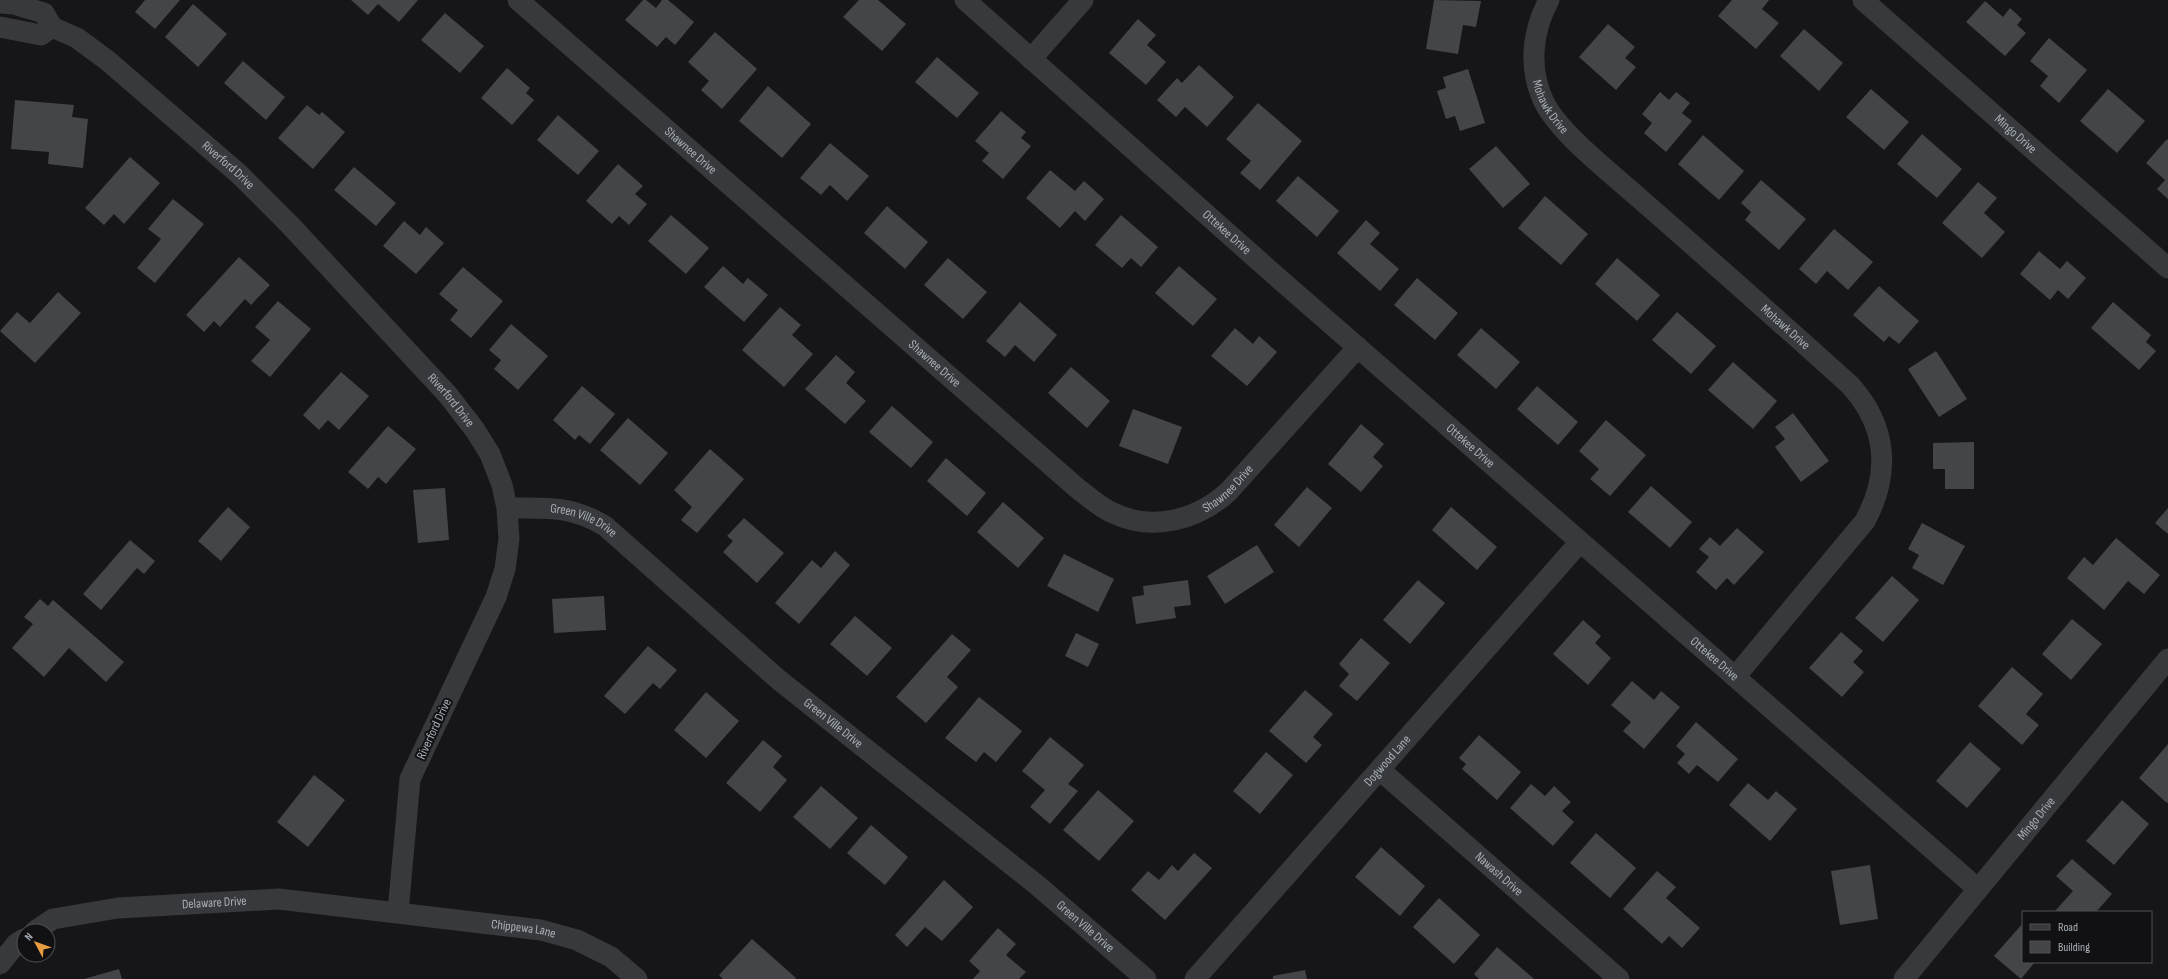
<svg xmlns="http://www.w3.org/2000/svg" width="2168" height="979" viewBox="0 0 2168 979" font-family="'Sofia Sans Condensed',sans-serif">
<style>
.building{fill:#434548}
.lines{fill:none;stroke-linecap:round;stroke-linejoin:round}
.street{stroke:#37393d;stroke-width:21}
.labels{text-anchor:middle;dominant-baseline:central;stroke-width:4;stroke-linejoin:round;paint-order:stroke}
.street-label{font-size:13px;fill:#a9afb7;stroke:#111113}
</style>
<rect width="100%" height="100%" fill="#161618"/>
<g class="building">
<polygon points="145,0 180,0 155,29 135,12"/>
<polygon points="351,0 418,0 399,22 378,4 368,15"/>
<polygon points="643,0 646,0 656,8 662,0 668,0 694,22 675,45 666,37 657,47 625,20"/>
<polygon points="859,0 878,0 906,24 882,51 843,17"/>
<polygon points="1434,0 1481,1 1476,27 1463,25 1458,54 1426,49"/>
<polygon points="1732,0 1769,0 1762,9 1779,23 1756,49 1718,16"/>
<polygon points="1985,1 2003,17 2010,8 2022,19 2017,25 2026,33 2005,56 1966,22"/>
<polygon points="193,4 227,34 198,67 165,37"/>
<polygon points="445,13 484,46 460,73 421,40"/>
<polygon points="1138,19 1156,35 1147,45 1166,62 1146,85 1109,53"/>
<polygon points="1608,24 1635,47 1625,58 1636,67 1616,90 1579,57"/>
<polygon points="1804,29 1843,63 1819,91 1780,56"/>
<polygon points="715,32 757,69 722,109 701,90 709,81 688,62"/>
<polygon points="2049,38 2087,70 2059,103 2040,86 2048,76 2030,61"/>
<polygon points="937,57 979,93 957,118 915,82"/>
<polygon points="243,61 285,97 266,120 224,83"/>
<polygon points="1199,65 1234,97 1207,127 1185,107 1176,117 1157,100 1177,78 1182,83"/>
<polygon points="507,68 530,88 526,93 534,100 512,125 481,98"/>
<polygon points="1468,69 1485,123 1460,131 1455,116 1446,119 1437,91 1446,88 1443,77"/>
<polygon points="768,86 811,124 782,158 739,121"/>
<polygon points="1871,89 1909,122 1884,150 1846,117"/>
<polygon points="2108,89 2145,121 2117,153 2080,121"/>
<polygon points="1660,92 1669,100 1676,92 1690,103 1682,113 1692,121 1666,152 1644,133 1652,123 1642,114"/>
<polygon points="15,100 74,105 72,117 88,119 83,168 48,164 49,152 11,149"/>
<polygon points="1258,103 1302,141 1260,190 1240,173 1251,161 1226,139"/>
<polygon points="307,105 319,115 322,112 345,132 313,169 278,138"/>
<polygon points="1001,111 1026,132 1021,138 1031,146 1003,179 982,161 989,153 975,141"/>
<polygon points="558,115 599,151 578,175 537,140"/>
<polygon points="1922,134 1962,169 1937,198 1897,164"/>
<polygon points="1703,135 1744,171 1719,200 1678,164"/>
<polygon points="2167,139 2168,140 2168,199 2157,189 2165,180 2146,163"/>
<polygon points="830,143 869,176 847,201 830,185 821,195 800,178"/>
<polygon points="1496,146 1530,184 1503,208 1469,169"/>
<polygon points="130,157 160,183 124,224 114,214 104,225 85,208"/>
<polygon points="618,164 643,186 635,194 647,204 629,225 619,216 612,224 586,201"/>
<polygon points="354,167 396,203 376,226 334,190"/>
<polygon points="1050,170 1075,191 1084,181 1104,199 1085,221 1075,211 1060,228 1026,198"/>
<polygon points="1298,176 1339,211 1317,237 1276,201"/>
<polygon points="1761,180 1806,219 1779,250 1745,220 1751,212 1741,203"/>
<polygon points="1978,182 1997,198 1984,213 2005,232 1982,258 1942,223"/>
<polygon points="1545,196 1588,234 1561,265 1518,228"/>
<polygon points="173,199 204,224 155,283 137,268 161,239 148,229"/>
<polygon points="887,206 928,242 905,269 864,233"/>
<polygon points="671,215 709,248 686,274 648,241"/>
<polygon points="1121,215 1158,247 1141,267 1131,258 1122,268 1095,245"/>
<polygon points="1366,220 1380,233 1370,244 1399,269 1380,291 1337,253"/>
<polygon points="404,221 420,235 426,227 444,243 416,274 383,246"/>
<polygon points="1834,229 1873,262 1848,290 1827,271 1816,284 1799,269"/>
<polygon points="2039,251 2060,269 2067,261 2086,278 2068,299 2058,290 2050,300 2020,274"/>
<polygon points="239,257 270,285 251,305 245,299 220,327 214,321 204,332 186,315"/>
<polygon points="948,258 987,292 963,319 924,285"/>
<polygon points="1617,258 1660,295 1637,321 1595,284"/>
<polygon points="723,266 743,284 748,278 768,295 744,322 704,287"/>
<polygon points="1179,266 1217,299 1193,326 1155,293"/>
<polygon points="463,267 503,301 471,338 450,320 458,310 439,294"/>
<polygon points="1417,278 1458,313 1435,340 1394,305"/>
<polygon points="1879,286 1919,321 1899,344 1889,336 1884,342 1853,315"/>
<polygon points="58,292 81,313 35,363 0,331 17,312 30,323"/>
<polygon points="278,301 311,329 270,377 251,361 270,340 255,327"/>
<polygon points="1020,302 1057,335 1034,362 1015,345 1005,357 986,341"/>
<polygon points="2113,302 2151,335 2146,342 2156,351 2139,370 2091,328"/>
<polygon points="780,307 801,325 792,335 813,354 784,387 742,350"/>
<polygon points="1677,312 1716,346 1691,374 1652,340"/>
<polygon points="511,324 548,356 518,390 494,369 501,360 489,350"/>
<polygon points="1235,328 1253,344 1259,336 1277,352 1247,386 1211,356"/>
<polygon points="1481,328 1520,362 1496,389 1457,355"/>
<polygon points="1936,351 1967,399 1939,417 1908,369"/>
<polygon points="836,355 855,372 846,383 866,401 845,424 805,389"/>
<polygon points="1733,362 1777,401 1753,429 1708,390"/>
<polygon points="1071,367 1110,401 1087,428 1048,393"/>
<polygon points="341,372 369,396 339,430 328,420 319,430 303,415"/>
<polygon points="582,386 615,414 590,444 579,435 575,440 553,420"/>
<polygon points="1537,386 1578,422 1558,445 1517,409"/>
<polygon points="892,406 933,442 911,468 869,432"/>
<polygon points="1133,409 1182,427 1168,464 1119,446"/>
<polygon points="1793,413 1829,461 1801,482 1775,447 1785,439 1775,427"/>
<polygon points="628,418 668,453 640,485 600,450"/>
<polygon points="1606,420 1646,455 1610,496 1590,479 1599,469 1579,451"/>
<polygon points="1361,424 1384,444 1373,457 1383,466 1361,492 1328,464"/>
<polygon points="388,426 416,449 386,484 378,477 368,489 348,472"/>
<polygon points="1974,442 1974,489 1945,489 1945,469 1933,469 1933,443"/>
<polygon points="710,449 744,479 697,533 681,520 692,507 674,490"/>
<polygon points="946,458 986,493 967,516 927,481"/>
<polygon points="1651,486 1692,522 1670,548 1628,512"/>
<polygon points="1307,487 1332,508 1299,547 1274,525"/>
<polygon points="445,488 449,540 418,543 413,490"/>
<polygon points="1003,502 1044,538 1018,568 977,532"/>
<polygon points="228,507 250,527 221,561 198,541"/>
<polygon points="1451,507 1497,547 1477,570 1432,530"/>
<polygon points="2168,508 2168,534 2155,523"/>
<polygon points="744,518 784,553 757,583 723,552 733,541 727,536"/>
<polygon points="1922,523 1965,546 1943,585 1912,568 1919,555 1908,549"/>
<polygon points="1737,528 1764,552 1734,585 1727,578 1716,590 1696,572 1709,557 1699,549 1710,537 1720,546"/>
<polygon points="2116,538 2160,575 2144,594 2128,581 2104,610 2067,578 2084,557 2093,565"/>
<polygon points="130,540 155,561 144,574 137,568 101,610 83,594"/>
<polygon points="1257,545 1274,572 1225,604 1207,576"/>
<polygon points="835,551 850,565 799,624 775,603 812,560 821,568"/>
<polygon points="1064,554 1114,579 1098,612 1047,586"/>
<polygon points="1892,576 1919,600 1883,642 1855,618"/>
<polygon points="1188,580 1191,605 1174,607 1176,618 1136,624 1132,597 1144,595 1143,586"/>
<polygon points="1418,580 1445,603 1410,644 1383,620"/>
<polygon points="604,596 606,630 554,633 552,599"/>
<polygon points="40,599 48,606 53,600 124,662 106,682 69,648 44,677 12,648 33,624 24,617"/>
<polygon points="855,616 892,648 867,676 830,644"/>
<polygon points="2072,619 2102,644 2071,680 2042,654"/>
<polygon points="1583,620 1601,636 1595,643 1611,658 1588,685 1553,654"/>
<polygon points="1841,632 1863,651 1853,662 1864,672 1842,697 1809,668"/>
<polygon points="1076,633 1099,644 1088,667 1065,656"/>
<polygon points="952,634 971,650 947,677 958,687 926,723 896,697"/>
<polygon points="1361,638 1390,663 1357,701 1339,686 1349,674 1339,664"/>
<polygon points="648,646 677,670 660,689 653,683 625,714 604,696"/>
<polygon points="2012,667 2043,694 2026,714 2039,725 2022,745 1978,706"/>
<polygon points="1632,681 1654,700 1661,691 1680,707 1644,749 1623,731 1631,722 1611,705"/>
<polygon points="1305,690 1333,714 1313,737 1322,745 1306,763 1269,731"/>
<polygon points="706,692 739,721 706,758 674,730"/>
<polygon points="979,697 1022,731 996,762 984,752 976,762 945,738"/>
<polygon points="1696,722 1738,759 1718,782 1697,765 1689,774 1677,763 1685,754 1676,746"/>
<polygon points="1479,735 1521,772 1497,800 1462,769 1466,764 1459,758"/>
<polygon points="1050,737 1084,765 1068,784 1078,791 1050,824 1030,807 1045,790 1022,771"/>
<polygon points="763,740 782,756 773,767 787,780 760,812 726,783"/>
<polygon points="1970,742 2001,769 1967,808 1936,781"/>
<polygon points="2168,744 2168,802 2167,803 2139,778"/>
<polygon points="1266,752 1293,775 1260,814 1233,791"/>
<polygon points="314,775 345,800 308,847 277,822"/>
<polygon points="1748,783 1768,800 1776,791 1797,809 1770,841 1729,805"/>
<polygon points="1531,784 1545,796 1554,786 1571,802 1562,811 1574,822 1553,846 1510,808"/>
<polygon points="821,786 858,818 830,849 793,817"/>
<polygon points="1098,790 1134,821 1099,861 1063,830"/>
<polygon points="2122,800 2149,824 2114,865 2086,841"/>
<polygon points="871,825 908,857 885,885 847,853"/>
<polygon points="1596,833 1636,868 1610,898 1570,863"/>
<polygon points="1381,847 1425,886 1400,916 1355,877"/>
<polygon points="1194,853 1212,868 1165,920 1131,890 1148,871 1159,880 1172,865 1178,871"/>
<polygon points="2072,859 2112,894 2096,912 2055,911 2073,891 2056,876"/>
<polygon points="1870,865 1878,919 1840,925 1831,871"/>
<polygon points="1657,871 1676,887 1666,898 1700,928 1682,948 1669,936 1662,944 1623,909"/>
<polygon points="944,880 973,907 942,941 925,927 907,947 895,935"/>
<polygon points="1439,898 1480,935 1454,964 1413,927"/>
<polygon points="2023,923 2023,962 2035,962 2021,979 1994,956"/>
<polygon points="998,928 1016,944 1006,955 1026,972 1019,979 973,979 980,971 969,961"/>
<polygon points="752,939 796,978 795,979 723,979 719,975"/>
<polygon points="1497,947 1534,979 1479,979 1474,974"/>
<polygon points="119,969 122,979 84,979"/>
<polygon points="1305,970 1307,979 1273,979 1273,976"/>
</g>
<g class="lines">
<g class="street">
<path id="s1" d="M518,0l559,488c12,9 22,19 36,25 40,19 85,7 116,-22l129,-144"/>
<path id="s2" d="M965,0l303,269 710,620"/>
<path id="s3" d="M1549,0c-17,31 -21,69 -5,102 16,32 67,71 95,96 71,62 141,124 211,187 37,41 41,88 15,136l-130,156"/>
<path id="s4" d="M1863,0l305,268"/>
<polyline points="0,3 13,4 44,13 52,27 41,35 0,27"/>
<path id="s5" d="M52,27l25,11 31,23 131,113 51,51 158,170 27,35 15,24 12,31 5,23 2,31 -4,30 -9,28 -86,182 -12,133"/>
<polyline points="1031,59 1083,0"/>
<path id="s6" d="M507,508c40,0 63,-3 98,18l174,154 258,205 109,94"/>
<path id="s7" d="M1380,770l239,209"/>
<path id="s8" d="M35,931l18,-12 65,-11 161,-9 262,31 36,10 34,17 26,22"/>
<polyline points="0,964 16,944 24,939"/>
<path id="s9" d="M1195,979l385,-437"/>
<path id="s10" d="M1904,979l264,-320"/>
</g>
</g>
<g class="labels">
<g class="street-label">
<text stroke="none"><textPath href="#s3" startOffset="113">Mohawk Drive</textPath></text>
<text stroke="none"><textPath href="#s4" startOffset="203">Mingo Drive</textPath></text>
<text stroke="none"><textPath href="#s1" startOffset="229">Shawnee Drive</textPath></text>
<text stroke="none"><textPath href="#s5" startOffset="225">Riverford Drive</textPath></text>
<text stroke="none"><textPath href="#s2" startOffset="350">Ottekee Drive</textPath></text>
<text stroke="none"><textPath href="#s3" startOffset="437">Mohawk Drive</textPath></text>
<text stroke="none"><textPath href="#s1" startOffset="553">Shawnee Drive</textPath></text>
<text stroke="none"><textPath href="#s5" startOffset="549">Riverford Drive</textPath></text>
<text stroke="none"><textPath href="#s2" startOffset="674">Ottekee Drive</textPath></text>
<text stroke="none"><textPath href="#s1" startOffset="912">Shawnee Drive</textPath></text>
<text stroke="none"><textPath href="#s6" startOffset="79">Green Ville Drive</textPath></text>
<text stroke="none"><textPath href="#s2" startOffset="998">Ottekee Drive</textPath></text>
<text stroke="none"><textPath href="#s6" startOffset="403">Green Ville Drive</textPath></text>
<text transform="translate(434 729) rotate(-65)">Riverford Drive</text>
<text stroke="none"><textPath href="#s9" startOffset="291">Dogwood Lane</textPath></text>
<text stroke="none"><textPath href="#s10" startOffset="208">Mingo Drive</textPath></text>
<text stroke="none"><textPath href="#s7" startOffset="158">Nawash Drive</textPath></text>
<text stroke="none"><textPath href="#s8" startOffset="184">Delaware Drive</textPath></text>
<text stroke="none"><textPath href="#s6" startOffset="727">Green Ville Drive</textPath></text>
<text stroke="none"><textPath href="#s8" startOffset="495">Chippewa Lane</textPath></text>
</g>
</g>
<rect x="2022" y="911" width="130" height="52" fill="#111113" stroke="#4e5055"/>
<rect x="2030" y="924" width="20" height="6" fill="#37393d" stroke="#4e5055"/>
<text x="2058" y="931" font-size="12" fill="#a9afb7">Road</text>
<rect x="2030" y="941" width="20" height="12" fill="#434548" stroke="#4e5055"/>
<text x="2058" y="951" font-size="12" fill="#a9afb7">Building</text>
<g transform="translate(36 943) rotate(311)"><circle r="19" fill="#111113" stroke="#4e5055"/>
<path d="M0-3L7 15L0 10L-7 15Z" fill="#e79c3f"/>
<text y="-6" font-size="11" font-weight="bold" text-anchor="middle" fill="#a9afb7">N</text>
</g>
</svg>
